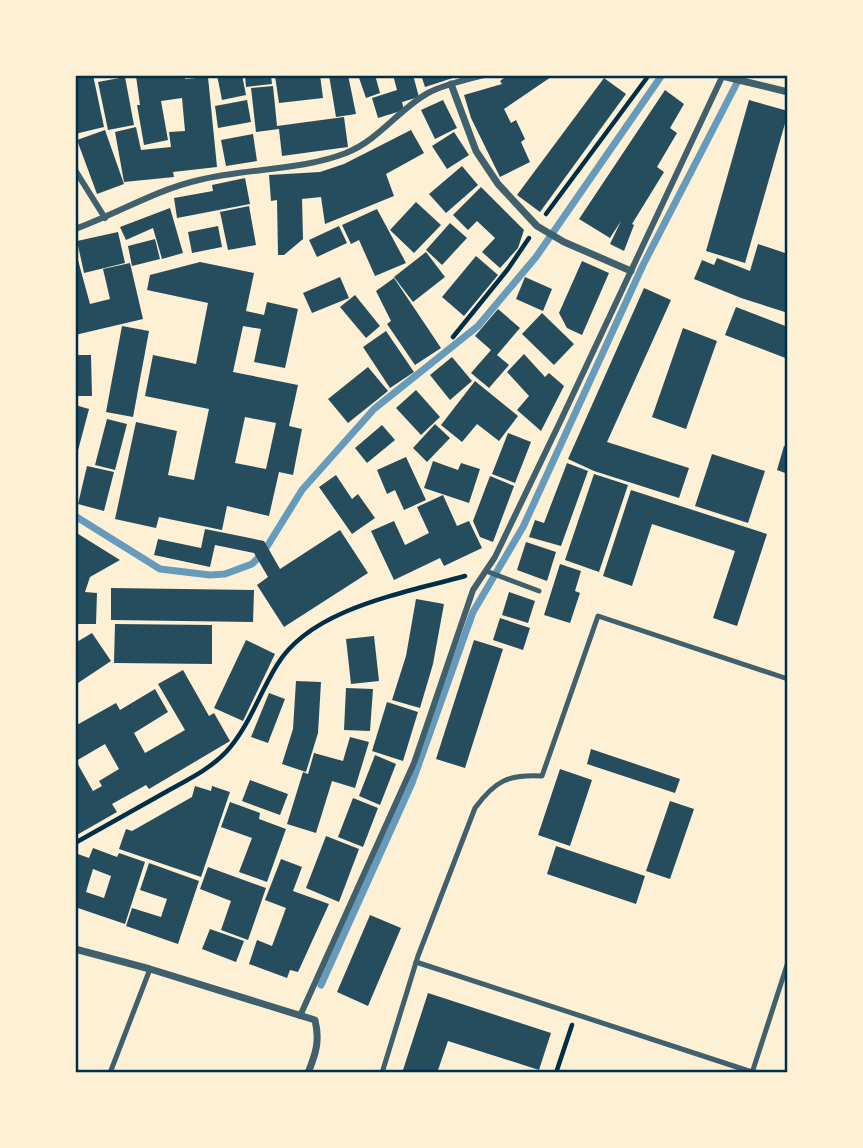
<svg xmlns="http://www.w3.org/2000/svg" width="863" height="1148" viewBox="0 0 863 1148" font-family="Poppins,sans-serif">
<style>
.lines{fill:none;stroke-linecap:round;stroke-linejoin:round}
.stream{stroke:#669bbc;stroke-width:7}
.building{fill:#264d5e;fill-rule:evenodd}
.path{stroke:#003049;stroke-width:4.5}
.service{stroke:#3f606c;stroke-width:5}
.pedestrian{stroke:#3f606c;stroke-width:6}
.minor{stroke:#3f606c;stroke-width:7}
.neatline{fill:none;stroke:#003049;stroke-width:2.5}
</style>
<rect width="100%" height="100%" fill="#fdf0d5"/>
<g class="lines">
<g class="stream">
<polyline points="75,516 160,569 210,575 225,574 252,564 263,553 302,490 374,409 478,326 536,257 662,75"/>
<polyline points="321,985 412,783 473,612 523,527 643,265 741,75"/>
</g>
</g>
<g class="building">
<polygon points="75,75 93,75 104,127 75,134"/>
<polygon points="185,75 185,79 208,77 217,167 173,172 174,177 124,182 115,132 136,127 141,150 171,147 169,132 185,131 182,98 161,101 168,140 144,145 137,105 140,105 136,76"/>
<polygon points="217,75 242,75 246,95 222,100"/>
<polygon points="245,75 271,75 272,84 246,87"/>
<polygon points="320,75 323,98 279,103 275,76"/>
<polygon points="329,75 348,75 356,114 336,117"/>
<polygon points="358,75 375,75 380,93 366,98"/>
<polygon points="393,75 413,75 419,97 402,102 404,110 378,118 372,98 397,90"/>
<polygon points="421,75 459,75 459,76 425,87"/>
<polygon points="508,75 554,75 504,109 511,123 516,120 525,139 521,142 530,162 500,177 471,118 464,95 502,84 500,81"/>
<polygon points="125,77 134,125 108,130 98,82"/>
<polygon points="604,78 626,94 540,212 517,195"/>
<polygon points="273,86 277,126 344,117 348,147 282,156 279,129 256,132 251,88"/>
<polygon points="665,90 684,104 670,128 677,133 657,167 664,172 632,224 634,225 624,251 610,244 621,221 610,238 579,219"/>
<polygon points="247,100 251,122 218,128 215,106"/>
<polygon points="443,100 457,128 435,139 421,110"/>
<polygon points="749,100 788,111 788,113 745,263 706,251"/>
<polygon points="105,130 124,184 97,194 77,140"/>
<polygon points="411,130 424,153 386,174 394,196 325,224 321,197 302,199 303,239 284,255 278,255 277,200 271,201 269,175 320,172 344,164"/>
<polygon points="454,132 469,155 447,169 432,146"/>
<polygon points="253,134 257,161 226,166 221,140"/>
<polygon points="462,166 478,185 446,213 429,194"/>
<polygon points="245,178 250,204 177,218 174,198 213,191 212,185"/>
<polygon points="481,187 524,230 518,248 500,268 482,252 495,238 477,221 468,230 453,215"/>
<polygon points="416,202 441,225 414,253 390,230"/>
<polygon points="249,206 256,245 228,250 220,212"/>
<polygon points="170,208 183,253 162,259 153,228 126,240 120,227"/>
<polygon points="377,209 406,263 375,276 359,240 351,244 342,225"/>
<polygon points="450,223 467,238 442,265 426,250"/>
<polygon points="218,226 222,247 192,253 188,232"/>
<polygon points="339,226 347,243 317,257 309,240"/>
<polygon points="118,232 125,263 84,273 77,241"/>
<polygon points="155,239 160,259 132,266 128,246"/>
<polygon points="758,244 788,254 788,313 741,298 694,279 702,260 714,265 717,258 750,271"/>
<polygon points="75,249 90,304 110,299 103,269 130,263 143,319 75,335"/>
<polygon points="426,252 445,277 413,302 394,277"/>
<polygon points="476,256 498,275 464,316 442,297"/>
<polygon points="582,261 609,273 582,335 567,328 559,313"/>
<path d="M200,262l54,11 -8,38 18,4 3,-13 31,7 -13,59 -31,-6 7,-33 -18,-3 -10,46 65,13 -9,41 13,3 -9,46 -14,-3 -10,44 -42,-10 -5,24 -63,-13 -3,11 -41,-9 21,-97 41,9 -9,44 26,5 15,-71 -64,-13 8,-41 43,9 12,-61 -61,-13 3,-15zM245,417l31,6 -10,46 -31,-6z"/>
<polygon points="340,277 349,298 312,313 303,293"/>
<polygon points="525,277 552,289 543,311 516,299"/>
<polygon points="394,278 441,348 415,365 387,324 391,321 376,291"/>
<polygon points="644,288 671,300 607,442 689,468 679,498 594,471 568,459"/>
<polygon points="355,295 380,326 366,338 340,307"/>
<polygon points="736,307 788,327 788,359 725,335"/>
<polygon points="498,309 520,328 497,355 509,365 489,388 471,373 491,350 475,336"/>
<polygon points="542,313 574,344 554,365 522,334"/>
<polygon points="122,326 149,331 133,417 106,412"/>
<polygon points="683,328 717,341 686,429 652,417"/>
<polygon points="386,331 414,372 390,388 363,347"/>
<polygon points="524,354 545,377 549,373 564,386 541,431 517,410 529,396 507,372"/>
<polygon points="75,355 91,355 92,396 75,396"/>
<polygon points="452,357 472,381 450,400 430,375"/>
<polygon points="368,367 388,391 348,423 328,399"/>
<polygon points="475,381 518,416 499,441 477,424 462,442 441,425"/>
<polygon points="416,390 440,417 421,435 396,408"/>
<polygon points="75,405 89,409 76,458 75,458"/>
<polygon points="107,419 127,424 115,470 95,465"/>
<polygon points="435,424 450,438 427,462 413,448"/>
<polygon points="382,425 395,440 367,463 355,448"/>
<polygon points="508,433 531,442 515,483 492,474"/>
<polygon points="784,446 788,447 788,474 777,470"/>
<polygon points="712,454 765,471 748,523 695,506"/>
<polygon points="406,457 426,500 404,510 395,490 387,494 377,470"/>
<polygon points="433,461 458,470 461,463 480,469 469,503 424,488"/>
<polygon points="567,463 588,471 561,546 529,537 535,520 544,523"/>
<polygon points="87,466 114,472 104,511 78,504"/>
<polygon points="594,474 628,485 599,572 565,560"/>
<polygon points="336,475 352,499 358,494 375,518 352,534 319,487"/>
<polygon points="490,476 514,486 493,542 480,537 473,521"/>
<polygon points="631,490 767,534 737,626 713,618 735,551 652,524 632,586 603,576"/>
<polygon points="443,495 457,526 469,521 482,548 444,566 440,558 394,580 371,531 394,521 405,545 429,533 417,507"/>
<polygon points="205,529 264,541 280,569 340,530 368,573 284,627 257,585 268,577 254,553 215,545 210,567 154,555 158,539 201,548"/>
<polygon points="75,532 120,560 90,577 85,592 97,593 96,624 75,624"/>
<polygon points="526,542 556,552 547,581 517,570"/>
<polygon points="560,564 581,571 575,591 580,593 570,623 544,615"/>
<polygon points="111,588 254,590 253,622 111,620"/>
<polygon points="509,592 535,601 528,623 502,615"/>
<polygon points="416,599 444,604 433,664 420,708 392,700 406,656"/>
<polygon points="500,618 530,628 523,650 493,640"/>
<polygon points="115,624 212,625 212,664 114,663"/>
<polygon points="92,633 111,661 75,685 75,643"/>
<polygon points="374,636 379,681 351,684 346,639"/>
<polygon points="246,640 275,654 243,721 214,708"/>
<polygon points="474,640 503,649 465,768 436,759"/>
<path d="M183,670l26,46 5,-3 16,28 -81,48 -3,-4 -34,19 5,8 -42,24v-110l41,-23 4,7 35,-21 13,23 -34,21 11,20 40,-23 -27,-46zM105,744l14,25 -20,12 3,5 -9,5 -17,-30z"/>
<polygon points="296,681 321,682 318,733 306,772 282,764 293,729"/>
<polygon points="346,688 373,689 370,731 344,730"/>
<polygon points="269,693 285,699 268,743 251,737"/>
<polygon points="387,702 418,712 403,761 372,751"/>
<polygon points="350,737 369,742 355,788 332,781 316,833 287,824 303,772 308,774 314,753 343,761"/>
<polygon points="591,749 680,779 675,793 587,764"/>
<polygon points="375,755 396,764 380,805 359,796"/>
<polygon points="560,769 592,780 570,846 538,835"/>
<polygon points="250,780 288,794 280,815 242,801"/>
<polygon points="195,786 211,791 212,786 230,792 201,877 119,849 126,829 132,831 192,797"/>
<polygon points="353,798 378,808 363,847 338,837"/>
<polygon points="670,801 694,809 670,879 646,871"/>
<polygon points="230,802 260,813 259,819 286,829 267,882 239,872 252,838 221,827"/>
<polygon points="326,836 359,849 339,902 306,888"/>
<polygon points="556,846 645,876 636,904 547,874"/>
<path d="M93,848l24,9 2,-4 26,9 -20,62 -50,-17v-54l14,5zM93,869l18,7 -7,22 -18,-6z"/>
<polygon points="281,859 302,867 293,891 329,904 298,972 290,970 287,978 249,964 257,940 272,946 286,908 265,900"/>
<polygon points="149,863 199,881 178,944 126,926 132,908 161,917 167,899 140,890"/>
<polygon points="208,867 266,888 248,940 221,930 231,901 200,889"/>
<polygon points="370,915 401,928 368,1006 337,992"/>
<polygon points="210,929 244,941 236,962 202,949"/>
<polygon points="428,993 551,1033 539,1070 448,1041 437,1073 402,1073"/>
</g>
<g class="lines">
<g class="path">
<polyline points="546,214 649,75"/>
<polyline points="453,337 508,269 529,238"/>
<path d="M75,843c30,-17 59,-33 89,-50 21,-12 45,-23 62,-41 23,-25 33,-58 51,-87 34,-57 128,-72 188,-89"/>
<polyline points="556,1073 572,1025"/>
</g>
<g class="service">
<polyline points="486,571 539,591"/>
<polyline points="416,962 752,1072"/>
<polyline points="110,1073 150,969"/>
<path d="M382,1073l36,-117 57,-148c20,-27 33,-34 67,-32l56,-160 190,63"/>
<polyline points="752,1073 788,962"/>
</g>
<g class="pedestrian">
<polyline points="75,170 105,218"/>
<path d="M75,229c42,-15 80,-39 124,-49 48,-12 101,-9 147,-27 33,-13 53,-44 82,-60 17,-9 37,-13 56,-18"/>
<polyline points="300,1016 414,763 473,590 495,557 560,422 723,75"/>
</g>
<g class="minor">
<polyline points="722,76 788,92"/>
<polyline points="451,84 476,151 498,184 537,226 564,242 631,271"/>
<path d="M75,949l75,20 165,51c5,21 1,33 -7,53"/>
</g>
</g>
<rect width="863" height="1148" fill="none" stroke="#fdf0d5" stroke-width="154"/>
<rect x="77" y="77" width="709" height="994" class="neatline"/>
</svg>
